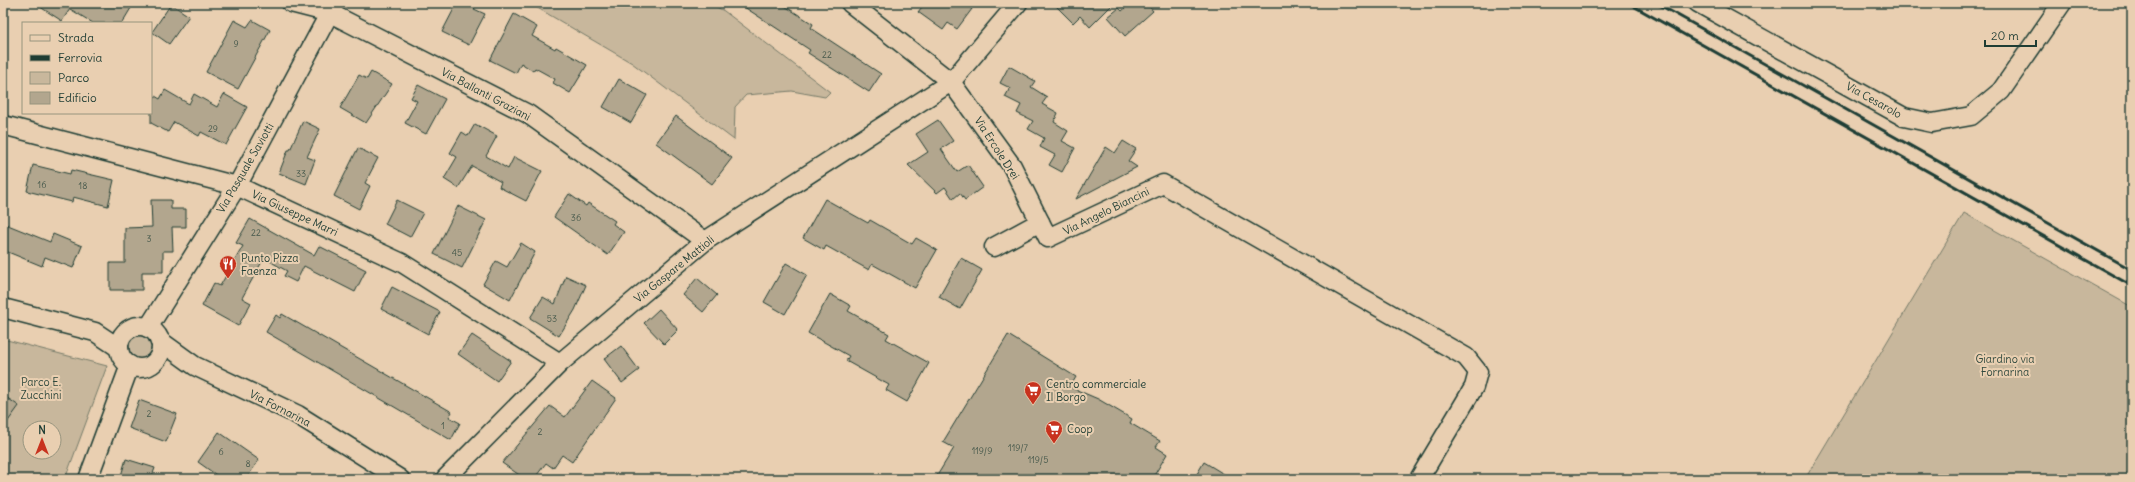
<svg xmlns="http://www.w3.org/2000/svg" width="2135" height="482" viewBox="0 0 2135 482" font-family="Delius,sans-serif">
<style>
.green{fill:#c8b79c;stroke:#747a68;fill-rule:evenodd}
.building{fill:#b2a68e;stroke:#1f3d34}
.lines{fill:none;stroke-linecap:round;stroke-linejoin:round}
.minor-casing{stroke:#1f3d34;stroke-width:21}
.minor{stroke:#e9cfb1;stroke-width:18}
.rail{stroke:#1f3d34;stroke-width:3}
.labels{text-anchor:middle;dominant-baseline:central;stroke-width:4;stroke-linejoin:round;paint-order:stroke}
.number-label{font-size:9px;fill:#44574a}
.street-label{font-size:11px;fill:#1f3d34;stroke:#e9cfb1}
.poi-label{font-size:11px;fill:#1f3d34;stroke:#e9cfb1;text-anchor:start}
.park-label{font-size:11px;fill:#30493e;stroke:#e9cfb1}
</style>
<rect width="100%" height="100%" fill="#e9cfb1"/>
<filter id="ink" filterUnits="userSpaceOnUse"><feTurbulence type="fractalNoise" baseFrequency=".025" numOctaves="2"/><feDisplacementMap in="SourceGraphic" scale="8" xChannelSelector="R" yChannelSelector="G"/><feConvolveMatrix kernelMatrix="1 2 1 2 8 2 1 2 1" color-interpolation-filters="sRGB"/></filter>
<g filter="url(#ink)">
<g class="green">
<polygon points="529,3 709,3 724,11 830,92 825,97 792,91 746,95 735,107 734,140 632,63"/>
<polygon points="1964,213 2132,307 2132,479 1805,479"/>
<circle cx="140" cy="346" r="13"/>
<path d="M3,339l104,27 -42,113h-62zM30,428h24v24h-24z"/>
</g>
<g class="building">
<polygon points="34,3 134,3 122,23 93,23 70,9 62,21"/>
<polygon points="457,3 478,3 474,9 485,14 469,45 442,32"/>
<polygon points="738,3 780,3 813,24 811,28 881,74 869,92 808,53 810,50"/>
<polygon points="925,3 964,3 972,9 957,29 948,23 943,30 918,12"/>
<polygon points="1053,3 1114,3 1090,27 1080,16 1073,23"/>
<polygon points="1131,3 1146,3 1153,11 1125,36 1108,17 1119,8 1122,11"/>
<polygon points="171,4 189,16 169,44 152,32"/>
<polygon points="514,14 537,27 532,36 555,49 556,47 587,65 570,93 553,83 555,79 535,68 533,71 521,63 516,73 490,60"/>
<polygon points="234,20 247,27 252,20 270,30 238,89 206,72"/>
<polygon points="1009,66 1035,81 1031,87 1047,97 1042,104 1058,113 1054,122 1068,131 1062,141 1075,148 1062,172 1049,165 1055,155 1040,147 1044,138 1028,129 1033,121 1017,113 1021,105 1005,97 1010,88 1000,83"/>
<polygon points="371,72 392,84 366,123 340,108 359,75 367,79"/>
<polygon points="619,79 647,95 631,123 603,107"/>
<polygon points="418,85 445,99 426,134 405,123 417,101 411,98"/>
<polygon points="165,90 189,104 194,94 217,107 224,94 247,107 226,145 201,132 199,136 174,122 168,132 151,123 151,103 155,96 160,99"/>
<polygon points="676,116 732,158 712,184 656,143"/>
<polygon points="938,120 953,141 941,149 957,172 968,165 983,187 965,200 960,193 953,199 945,187 937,193 908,165 928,152 916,134"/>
<polygon points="303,121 320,129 307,157 315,160 306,184 279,173 288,150 290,150"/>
<polygon points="475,124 497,136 486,156 508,169 514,157 542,171 526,201 499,187 501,182 472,166 458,188 444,179 457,157 450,153 462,132 468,136"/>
<polygon points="1123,141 1136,149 1128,161 1137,167 1076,199 1106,147 1115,153"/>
<polygon points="358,148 378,158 365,183 370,186 359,209 334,196"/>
<polygon points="33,165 70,174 71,170 114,180 108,206 73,197 72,202 27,191"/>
<polygon points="569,194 586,206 588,203 615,221 613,224 624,232 608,255 554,217"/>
<polygon points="825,199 868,223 870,220 912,244 916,238 937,250 915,288 872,264 869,270 826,246 824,250 803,238"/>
<polygon points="151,200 171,200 171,209 186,209 186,227 172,227 173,251 163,251 163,272 142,272 142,290 110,290 110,263 125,263 125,228 152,227"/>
<polygon points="397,200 423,213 410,237 385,224"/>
<polygon points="458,206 486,220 462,268 434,254"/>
<polygon points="250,219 314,255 319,246 366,270 355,292 304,266 296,282 284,276 287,271 264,258 242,298 251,303 238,326 202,306 214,283 220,286 243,246 236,243"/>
<polygon points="3,223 50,242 53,234 82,246 73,268 45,257 42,266 3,250"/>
<polygon points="521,243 535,252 510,300 483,284 496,261 507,267"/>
<polygon points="961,258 982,270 960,309 939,297"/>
<polygon points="786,263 807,275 785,314 764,302"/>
<polygon points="566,276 586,285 575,310 559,336 530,318 543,297 555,304"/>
<polygon points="697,278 717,295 703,312 683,295"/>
<polygon points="392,287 440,312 428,334 381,309"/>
<polygon points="830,294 851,306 848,311 889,334 886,339 929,363 907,402 886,390 889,385 846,361 849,356 808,333"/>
<polygon points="659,309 678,330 664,344 644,323"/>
<polygon points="282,314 452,412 449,417 460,423 451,440 266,332 276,315 280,318"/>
<polygon points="472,335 511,361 497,381 458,354"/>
<polygon points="1008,335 1076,377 1070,387 1098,399 1132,419 1130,423 1160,441 1156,447 1167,454 1152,479 935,479 954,448 943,442"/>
<polygon points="621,346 639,370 622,383 604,359"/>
<polygon points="592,381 616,398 572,462 562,455 553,468 546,463 534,479 525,479 502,463 550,406 565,417"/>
<polygon points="3,395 19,406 3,428"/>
<polygon points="139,400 177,414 166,442 129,428"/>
<polygon points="219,432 259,460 246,479 222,479 198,462"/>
<polygon points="126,459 155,468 151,479 120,479"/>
<polygon points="1204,462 1232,479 1194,479"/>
</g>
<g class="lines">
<g class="minor-casing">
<g id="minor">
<polyline points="291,3 330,13 528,114 705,241"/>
<polyline points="850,3 951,82 1012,166 1048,238 1163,184 1466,357 1478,372 1474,387 1419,479"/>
<polyline points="1698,3 1904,117 1932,123 1971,116 2001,91 2062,3"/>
<polyline points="3,125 237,186 402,263 560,363"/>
<polyline points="994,247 1040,222"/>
<polyline points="3,308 95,332 119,348"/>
<circle cx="140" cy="347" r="21"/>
<polyline points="148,328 237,186 335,3"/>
<polyline points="159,340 195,366 298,415 400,479"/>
<polyline points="88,479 130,365"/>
<polyline points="445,479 560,363 705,241 951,82 1018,3"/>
</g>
</g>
<use href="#minor" class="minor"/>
<g class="rail">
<polyline points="1628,3 2132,286"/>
<polyline points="1656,3 2132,270"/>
</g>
</g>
</g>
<defs>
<g id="restaurant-pin" transform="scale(0.9)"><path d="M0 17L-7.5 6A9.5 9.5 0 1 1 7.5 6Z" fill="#c8321e" stroke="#e9cfb1"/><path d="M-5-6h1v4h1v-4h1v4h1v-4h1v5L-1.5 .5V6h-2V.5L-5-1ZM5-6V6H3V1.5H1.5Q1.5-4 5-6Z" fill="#fff"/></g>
<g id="supermarket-pin" transform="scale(0.9)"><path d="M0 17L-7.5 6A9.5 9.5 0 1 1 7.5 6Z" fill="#c8321e" stroke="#e9cfb1"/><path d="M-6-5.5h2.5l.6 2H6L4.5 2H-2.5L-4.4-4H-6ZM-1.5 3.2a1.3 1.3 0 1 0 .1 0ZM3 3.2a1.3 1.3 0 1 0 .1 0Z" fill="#fff"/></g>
</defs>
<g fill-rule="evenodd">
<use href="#restaurant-pin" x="228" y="264"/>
<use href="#supermarket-pin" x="1033" y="390"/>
<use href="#supermarket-pin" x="1054" y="429"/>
</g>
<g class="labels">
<g class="number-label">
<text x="236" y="43">9</text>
<text x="827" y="54">22</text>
<text x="213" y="128">29</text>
<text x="301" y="173">33</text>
<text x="42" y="184">16</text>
<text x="83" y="185">18</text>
<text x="576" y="217">36</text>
<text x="256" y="232">22</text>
<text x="149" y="238">3</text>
<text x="457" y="252">45</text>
<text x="552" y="318">53</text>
<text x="149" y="413">2</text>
<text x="443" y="425">1</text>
<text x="540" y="431">2</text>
<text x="1018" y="447">119/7</text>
<text x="982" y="450">119/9</text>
<text x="221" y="451">6</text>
<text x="1038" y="459">119/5</text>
<text x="248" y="463">8</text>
</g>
<g class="street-label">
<text transform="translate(486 94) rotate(28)">Via Ballanti Graziani</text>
<text transform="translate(1874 100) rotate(29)">Via Cesarolo</text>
<text transform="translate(997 148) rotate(57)">Via Ercole Drei</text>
<text transform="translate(245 168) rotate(-60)">Via Pasquale Saviotti</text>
<text transform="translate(1106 211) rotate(-26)">Via Angelo Biancini</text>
<text transform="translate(295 213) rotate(25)">Via Giuseppe Marri</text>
<text transform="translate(674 269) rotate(-39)">Via Gaspare Mattioli</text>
<text transform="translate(280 408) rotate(27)">Via Fornarina</text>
</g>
<g class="poi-label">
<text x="241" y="258">Punto Pizza<tspan x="241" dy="13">Faenza</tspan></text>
<text x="1046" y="384">Centro commerciale<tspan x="1046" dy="13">Il Borgo</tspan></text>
<text x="1067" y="429">Coop</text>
</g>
<g class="park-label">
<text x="2005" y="359">Giardino via<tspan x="2005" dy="13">Fornarina</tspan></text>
<text x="41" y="382">Parco E.<tspan x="41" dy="13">Zucchini</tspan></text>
</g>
</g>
<rect width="2135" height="482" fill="none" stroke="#e9cfb1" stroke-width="16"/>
<rect x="8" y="8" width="2119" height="466" fill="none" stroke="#1f3d34" stroke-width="1.5" filter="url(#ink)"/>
<rect x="22" y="22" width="130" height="92" fill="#e9cfb1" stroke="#98957f"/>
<rect x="30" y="35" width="20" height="6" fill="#e9cfb1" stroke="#98957f"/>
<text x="58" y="42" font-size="12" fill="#1f3d34">Strada</text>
<rect x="30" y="55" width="20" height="6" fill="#1f3d34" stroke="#98957f"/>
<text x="58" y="62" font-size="12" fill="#1f3d34">Ferrovia</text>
<rect x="30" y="72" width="20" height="12" fill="#c8b79c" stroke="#98957f"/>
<text x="58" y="82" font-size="12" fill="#1f3d34">Parco</text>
<rect x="30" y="92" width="20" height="12" fill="#b2a68e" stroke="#98957f"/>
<text x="58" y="102" font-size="12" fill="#1f3d34">Edificio</text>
<g transform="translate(42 440)"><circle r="19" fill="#e9cfb1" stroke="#98957f"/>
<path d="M0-3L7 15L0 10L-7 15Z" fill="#c8321e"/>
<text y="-6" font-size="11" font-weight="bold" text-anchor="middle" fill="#1f3d34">N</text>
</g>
<path d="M1985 40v6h51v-6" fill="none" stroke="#1f3d34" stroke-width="2"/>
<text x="1991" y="40" font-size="12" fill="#1f3d34" stroke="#e9cfb1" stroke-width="3" paint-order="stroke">20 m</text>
</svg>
